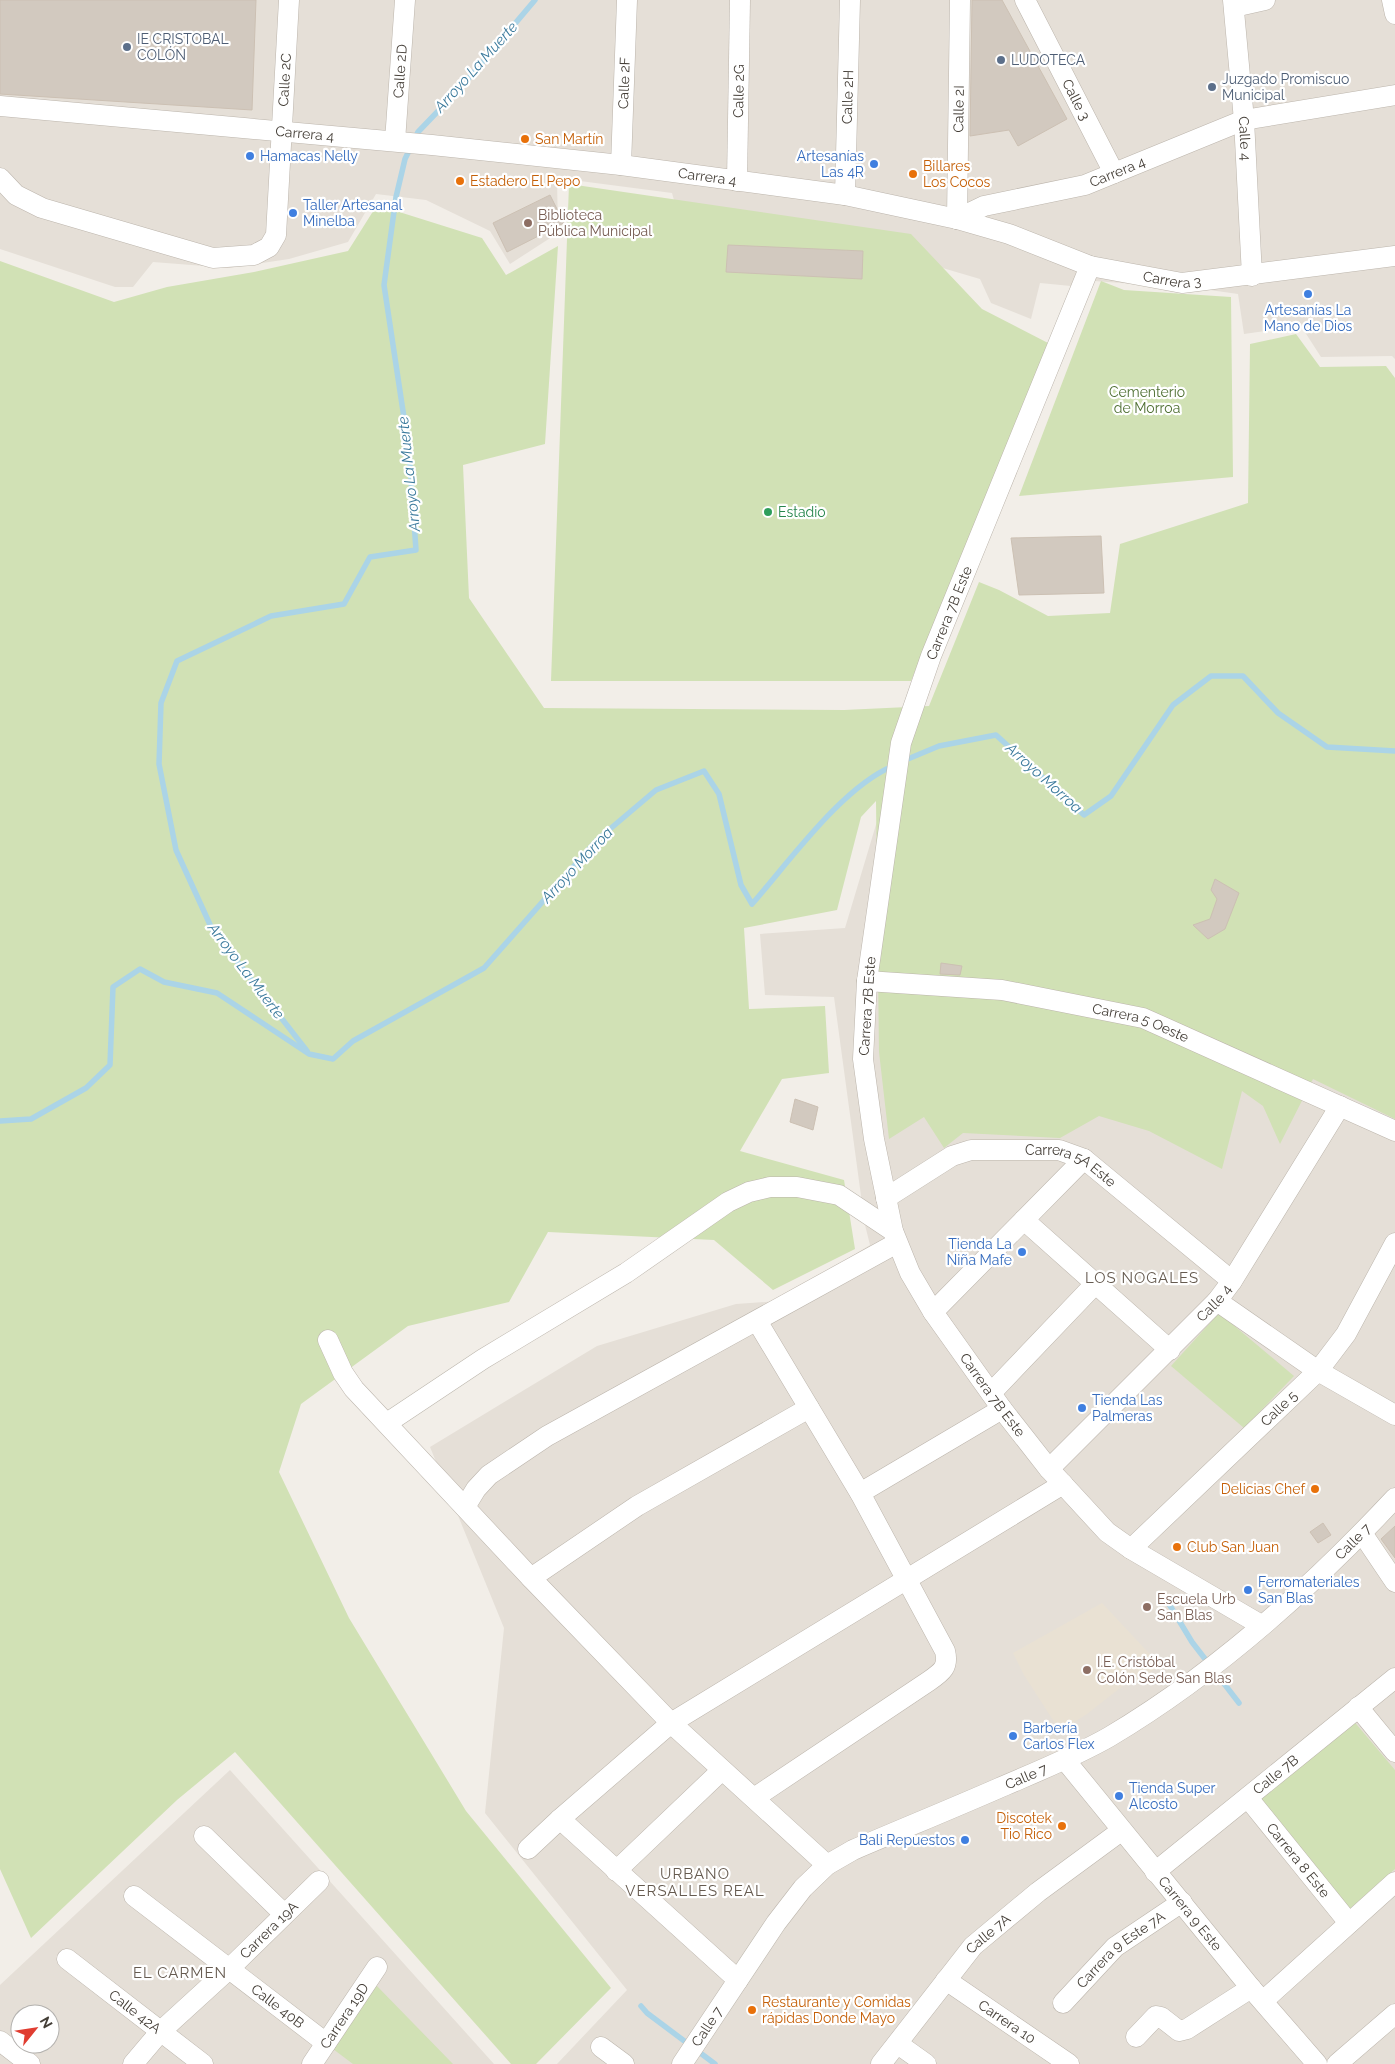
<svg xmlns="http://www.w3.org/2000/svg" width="1395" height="2064" viewBox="0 0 1395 2064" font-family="Raleway,sans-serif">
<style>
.residential{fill:#e5dfd7;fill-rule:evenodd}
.education{fill:#e9e1d3}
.green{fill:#d1e1b5}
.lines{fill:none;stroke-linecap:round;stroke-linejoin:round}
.stream{stroke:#abd4e7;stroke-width:5.5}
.building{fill:#d2c9bf;stroke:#ccc0b3}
.minor-casing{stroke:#bcb5ac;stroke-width:21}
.minor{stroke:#fff;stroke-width:20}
.service-dot{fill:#5c6f8a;stroke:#fff;stroke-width:2}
.food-dot{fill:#e8710a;stroke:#fff;stroke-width:2}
.shop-dot{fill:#3f7fe0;stroke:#fff;stroke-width:2}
.education-dot{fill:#8d6e63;stroke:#fff;stroke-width:2}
.leisure-dot{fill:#2e9e5b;stroke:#fff;stroke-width:2}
.labels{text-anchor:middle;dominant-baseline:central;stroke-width:4.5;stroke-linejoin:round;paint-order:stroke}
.service-label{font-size:14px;fill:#4e5e75;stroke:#fff;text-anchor:start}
.street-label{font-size:14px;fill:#443e37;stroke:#fff}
.food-label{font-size:14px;fill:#c56008;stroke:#fff;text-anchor:start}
.shop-label{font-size:14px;fill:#366cbe;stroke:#fff;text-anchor:start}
.education-label{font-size:14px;fill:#785e54;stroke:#fff;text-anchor:start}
.park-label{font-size:14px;fill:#4e6f32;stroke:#fff}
.leisure-label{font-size:14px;fill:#27864d;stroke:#fff;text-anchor:start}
.water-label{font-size:15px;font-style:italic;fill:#3b7a9c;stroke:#fff}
.neighbourhood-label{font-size:15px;letter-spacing:1px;fill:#665b50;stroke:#fff}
</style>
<rect width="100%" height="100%" fill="#f2eee8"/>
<g class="residential">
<polygon points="0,0 1395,0 1395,359 1392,356 1321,357 1301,326 1244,334 1238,294 1203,289 1094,281 1071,286 1040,283 1031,319 991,303 980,279 885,251 701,297 672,193 557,178 558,233 510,264 490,231 426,200 376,194 348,242 289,259 230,268 153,262 133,287 115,287 0,249"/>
<polygon points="1395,770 1395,2064 557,2064 627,1990 485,1813 504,1628 430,1447 597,1346 736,1304 778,1301 870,1245 865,1225 834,997 765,995 760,934 845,928 878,818"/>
<path d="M230,1770l264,294h-494v-79zM20,2014h30v30h-30z"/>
</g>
<polygon class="education" points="1102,1603 1160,1665 1137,1681 1129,1681 1087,1714 1060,1731 1024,1675 1013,1653"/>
<g class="green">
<polygon points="569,184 911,234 982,309 1048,343 911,681 551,681"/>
<polygon points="377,205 482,238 506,275 558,246 545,444 463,465 469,598 544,708 844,710 929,706 979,582 999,590 1048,616 1110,613 1120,544 1248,503 1250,344 1296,334 1320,367 1386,366 1395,378 1395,1119 1313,1079 1280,1144 1263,1106 1242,1091 1222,1169 1149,1131 1099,1116 1060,1138 963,1133 944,1148 924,1117 889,1139 879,1052 876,801 861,817 837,910 744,928 749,1009 825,1006 829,1073 782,1079 740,1151 844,1180 855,1249 773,1290 714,1240 548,1232 509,1302 408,1326 301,1404 279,1472 349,1618 466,1811 611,1988 536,2064 511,2064 235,1752 177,1800 31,1938 0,1869 0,261 114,302 167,287 254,272 348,251"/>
<polygon points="1101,281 1124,290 1231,297 1233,477 1019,496"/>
<polygon points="1219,1313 1294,1376 1244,1428 1171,1366"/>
<polygon points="1352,1719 1395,1770 1395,1869 1345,1913 1253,1798"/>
<polygon points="374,1983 453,2064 353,2064 329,2046"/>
</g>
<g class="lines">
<g class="stream">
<polyline points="903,761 939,746 996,735 1084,815 1111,796 1173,705 1211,676 1243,676 1278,713 1327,747 1395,751"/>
<polyline points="307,1051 212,929 176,850 159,764 161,703 177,661 271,616 344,604 370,557 416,550 409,451 384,285 396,197 405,159 418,132 463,85 535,0"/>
<path d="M0,1121l31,-2 55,-31 24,-23 3,-78 27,-18 24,13 53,11 92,61 24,5 20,-18 131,-73 113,-128 59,-50 48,-19 15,23 22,91 11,19c37,-42 90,-117 141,-138"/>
<polyline points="1163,1594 1192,1642 1239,1703"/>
<polyline points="641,2006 647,2013 715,2064"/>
</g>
</g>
<g class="building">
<polygon points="0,0 256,0 252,110 0,94"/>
<polygon points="972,0 1002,0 1067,119 1018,146 1009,130 970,136"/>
<polygon points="550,195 564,223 507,252 493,223"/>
<polygon points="728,245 863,251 862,279 726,272"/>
<polygon points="1101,536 1104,593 1019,595 1011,538"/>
<polygon points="1215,879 1239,893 1225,929 1208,939 1193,925 1210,919 1217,899 1211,890"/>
<polygon points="941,963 962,966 960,975 940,974"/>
<polygon points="795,1099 818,1107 813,1130 790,1122"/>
<polygon points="1323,1523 1331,1535 1318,1543 1310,1532"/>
<polygon points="1395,1526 1395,1558 1381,1539"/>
</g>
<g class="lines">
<g class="minor-casing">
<g id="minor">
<path id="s1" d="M1025,0l89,173"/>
<path id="s2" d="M1233,0l11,120 8,156"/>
<polyline points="1392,0 1395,14"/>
<polyline points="1234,7 1265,0"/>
<path id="s3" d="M0,106l432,39 189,20 224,30 112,24 52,15 81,32 92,17 213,-27"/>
<path id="s4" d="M395,141l10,-141"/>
<path id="s5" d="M621,165l6,-165"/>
<path id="s6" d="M0,178l16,17 26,13 171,50 41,-3 15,-8 7,-12 13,-235"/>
<path id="s7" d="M737,181l3,-181"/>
<path id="s8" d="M845,195l5,-195"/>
<path id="s9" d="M957,219l27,-13 101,-21 159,-65 151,-25"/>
<path id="s10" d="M957,219l3,-219"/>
<path id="s11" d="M1090,266l-159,390 -30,87 -34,238 -4,78 11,80 19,92 17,42 23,39 69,97 47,60 58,63 24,17 130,76"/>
<path id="s12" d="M867,981l135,9 141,28 252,113"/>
<path id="s13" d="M886,1198l66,-42 19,-6h88l25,9 148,122"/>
<polyline points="1024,1220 1170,1350"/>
<polyline points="1217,1301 1318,1371 1395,1415"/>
<polyline points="933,1312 1084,1159"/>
<polyline points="328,1340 343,1373 354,1389 531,1578 671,1723 827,1865"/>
<polyline points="991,1393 1096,1283"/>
<polyline points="387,1423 483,1359 626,1273 728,1202 749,1192 770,1187 797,1187 839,1195 893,1231"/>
<path id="s14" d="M1049,1469l168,-168 15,-20 108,-175"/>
<polyline points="860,1493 1002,1409"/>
<polyline points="465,1507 476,1489 489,1475 547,1436 897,1243"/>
<polyline points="1362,1533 1395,1582"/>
<path id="s15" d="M1131,1549l187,-178 28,-37 49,-91"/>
<polyline points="531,1578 637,1506 809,1408"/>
<polyline points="1358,1707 1395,1752"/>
<path id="s16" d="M1065,1760l186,228 66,76"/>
<path d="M754,1798l175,-117c13,-9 20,-14 16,-30l-85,-158 -103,-172"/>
<path id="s17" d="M1248,1798l101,125"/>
<polyline points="560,1819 738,1980"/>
<polyline points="204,1836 284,1914"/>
<polyline points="528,1849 560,1819 671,1723 1063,1484"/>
<polyline points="616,1871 722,1770"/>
<path id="s18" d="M1155,1872l240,-194"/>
<path id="s19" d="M134,1896l192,147"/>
<path id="s20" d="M67,1959l136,105"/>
<path id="s21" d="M946,1980l123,84"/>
<polyline points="1263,2001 1395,1882"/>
<path id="s22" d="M1063,2003l52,-56 67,-45"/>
<polyline points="1136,2037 1156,2016 1161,2017 1179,2031 1187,2029 1251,1988"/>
<polyline points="0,2041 30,2064"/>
<polyline points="898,2044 926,2064"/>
<polyline points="601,2047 624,2064"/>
<path id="s23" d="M133,2064l27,-32 69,-63 90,-88"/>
<path id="s24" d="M312,2064l65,-97"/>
<path id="s25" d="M682,2064l94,-141 27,-35 24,-23 26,-15c49,-21 98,-41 146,-62 37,-16 75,-31 110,-51 106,-63 202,-149 286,-239"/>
<path id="s26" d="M881,2064l92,-118 65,-54 83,-61"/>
<polyline points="1337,2064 1395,2014"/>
</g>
</g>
<use href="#minor" class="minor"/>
</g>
<g class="service-dot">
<circle cx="127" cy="47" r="5"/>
<circle cx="1001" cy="60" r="5"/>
<circle cx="1212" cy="87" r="5"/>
</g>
<g class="food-dot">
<circle cx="525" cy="139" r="5"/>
<circle cx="913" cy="174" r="5"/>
<circle cx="460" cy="181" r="5"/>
<circle cx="1315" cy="1489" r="5"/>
<circle cx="1177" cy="1547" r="5"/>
<circle cx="1062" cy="1826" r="5"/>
<circle cx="752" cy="2010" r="5"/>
</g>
<g class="shop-dot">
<circle cx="250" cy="156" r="5"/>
<circle cx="874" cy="164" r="5"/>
<circle cx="293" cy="213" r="5"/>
<circle cx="1308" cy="294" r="5"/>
<circle cx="1022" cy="1252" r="5"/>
<circle cx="1082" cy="1408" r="5"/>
<circle cx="1248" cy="1590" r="5"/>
<circle cx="1013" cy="1736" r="5"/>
<circle cx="1119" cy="1796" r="5"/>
<circle cx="965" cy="1840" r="5"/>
</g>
<g class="education-dot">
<circle cx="528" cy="223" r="5"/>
<circle cx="1147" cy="1607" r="5"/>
<circle cx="1087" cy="1670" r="5"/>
</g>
<circle class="leisure-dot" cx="768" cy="512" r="5"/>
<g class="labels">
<g class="service-label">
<text x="137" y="39">IE CRISTOBAL<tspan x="137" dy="16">COLÓN</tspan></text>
<text x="1011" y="60">LUDOTECA</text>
<text x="1222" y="79">Juzgado Promiscuo<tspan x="1222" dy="16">Municipal</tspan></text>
</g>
<g class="street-label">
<text stroke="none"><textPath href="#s4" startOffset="70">Calle 2D</textPath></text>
<text stroke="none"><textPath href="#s6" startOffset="458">Calle 2C</textPath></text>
<text stroke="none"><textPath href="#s5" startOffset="82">Calle 2F</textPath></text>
<text stroke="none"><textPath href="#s7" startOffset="90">Calle 2G</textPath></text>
<text stroke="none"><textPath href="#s8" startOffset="98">Calle 2H</textPath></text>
<text stroke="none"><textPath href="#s1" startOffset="112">Calle 3</textPath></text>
<text stroke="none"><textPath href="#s10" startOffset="110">Calle 2I</textPath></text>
<text stroke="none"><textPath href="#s3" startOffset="306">Carrera 4</textPath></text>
<text stroke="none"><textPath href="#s2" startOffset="139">Calle 4</textPath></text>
<text stroke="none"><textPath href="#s9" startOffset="168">Carrera 4</textPath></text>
<text stroke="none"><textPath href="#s3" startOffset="711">Carrera 4</textPath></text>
<text stroke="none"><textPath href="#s3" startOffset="1189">Carrera 3</textPath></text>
<text transform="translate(949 613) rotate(-68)">Carrera 7B Este</text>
<text transform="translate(867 1006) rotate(-86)">Carrera 7B Este</text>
<text stroke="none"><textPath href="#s12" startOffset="278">Carrera 5 Oeste</textPath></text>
<text stroke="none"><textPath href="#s13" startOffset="202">Carrera 5A Este</textPath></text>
<text stroke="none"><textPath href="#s14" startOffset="234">Calle 4</textPath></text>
<text stroke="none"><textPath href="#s11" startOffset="1199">Carrera 7B Este</textPath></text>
<text stroke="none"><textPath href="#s15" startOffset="204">Calle 5</textPath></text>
<text stroke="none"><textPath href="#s25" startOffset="870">Calle 7</textPath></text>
<text stroke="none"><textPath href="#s25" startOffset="465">Calle 7</textPath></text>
<text stroke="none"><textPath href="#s18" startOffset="155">Calle 7B</textPath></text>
<text stroke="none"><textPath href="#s17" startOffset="80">Carrera 8 Este</textPath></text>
<text stroke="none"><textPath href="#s16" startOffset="198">Carrera 9 Este</textPath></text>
<text stroke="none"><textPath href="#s23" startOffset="191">Carrera 19A</textPath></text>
<text stroke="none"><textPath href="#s26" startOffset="169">Calle 7A</textPath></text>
<text stroke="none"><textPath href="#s22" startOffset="79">Carrera 9 Este 7A</textPath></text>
<text stroke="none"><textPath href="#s19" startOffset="181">Calle 40B</textPath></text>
<text stroke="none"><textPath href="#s20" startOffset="86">Calle 42A</textPath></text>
<text stroke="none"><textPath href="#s24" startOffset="58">Carrera 19D</textPath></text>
<text stroke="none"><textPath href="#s21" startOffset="74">Carrera 10</textPath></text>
<text stroke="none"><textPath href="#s25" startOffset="45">Calle 7</textPath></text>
</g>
<g class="food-label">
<text x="535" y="139">San Martín</text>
<text x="923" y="166">Billares<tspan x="923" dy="16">Los Cocos</tspan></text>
<text x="470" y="181">Estadero El Pepo</text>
<text x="1305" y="1489" text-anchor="end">Delicias Chef</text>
<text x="1187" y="1547">Club San Juan</text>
<text x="1052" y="1818" text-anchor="end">Discotek<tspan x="1052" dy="16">Tio Rico</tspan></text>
<text x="762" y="2002">Restaurante y Comidas<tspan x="762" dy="16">rápidas Donde Mayo</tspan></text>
</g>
<g class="shop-label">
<text x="260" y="156">Hamacas Nelly</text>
<text x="864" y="156" text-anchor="end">Artesanías<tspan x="864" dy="16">Las 4R</tspan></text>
<text x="303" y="205">Taller Artesanal<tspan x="303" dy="16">Minelba</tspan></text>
<text x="1308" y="310" text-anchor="middle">Artesanías La<tspan x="1308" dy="16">Mano de Dios</tspan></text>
<text x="1012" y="1244" text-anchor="end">Tienda La<tspan x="1012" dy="16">Niña Mafe</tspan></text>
<text x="1092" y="1400">Tienda Las<tspan x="1092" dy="16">Palmeras</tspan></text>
<text x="1258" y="1582">Ferromateriales<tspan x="1258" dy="16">San Blas</tspan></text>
<text x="1023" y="1728">Barbería<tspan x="1023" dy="16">Carlos Flex</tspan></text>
<text x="1129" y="1788">Tienda Super<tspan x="1129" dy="16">Alcosto</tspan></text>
<text x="955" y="1840" text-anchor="end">Bali Repuestos</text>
</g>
<g class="education-label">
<text x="538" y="215">Biblioteca<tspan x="538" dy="16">Pública Municipal</tspan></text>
<text x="1157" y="1599">Escuela Urb<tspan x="1157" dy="16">San Blas</tspan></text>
<text x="1097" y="1662">I.E. Cristóbal<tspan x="1097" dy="16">Colón Sede San Blas</tspan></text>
</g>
<g class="park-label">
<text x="1147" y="392">Cementerio<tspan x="1147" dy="16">de Morroa</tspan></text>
</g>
<g class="leisure-label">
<text x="778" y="512">Estadio</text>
</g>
<g class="water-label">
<text transform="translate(476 67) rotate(-48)">Arroyo La Muerte</text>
<text transform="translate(409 474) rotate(-96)">Arroyo La Muerte</text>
<text transform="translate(1044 778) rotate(42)">Arroyo Morroa</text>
<text transform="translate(577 865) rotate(-47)">Arroyo Morroa</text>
<text transform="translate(246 971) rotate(53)">Arroyo La Muerte</text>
</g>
<g class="neighbourhood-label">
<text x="1142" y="1278">LOS NOGALES</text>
<text x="695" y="1874">URBANO<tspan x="695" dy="17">VERSALLES REAL</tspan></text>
<text x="180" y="1973">EL CARMEN</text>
</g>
</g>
<g transform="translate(35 2029) rotate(60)"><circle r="24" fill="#ffffff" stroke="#b4b2af"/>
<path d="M0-4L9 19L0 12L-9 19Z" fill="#e03d31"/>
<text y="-8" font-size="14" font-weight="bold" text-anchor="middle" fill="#443e37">N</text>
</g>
</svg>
